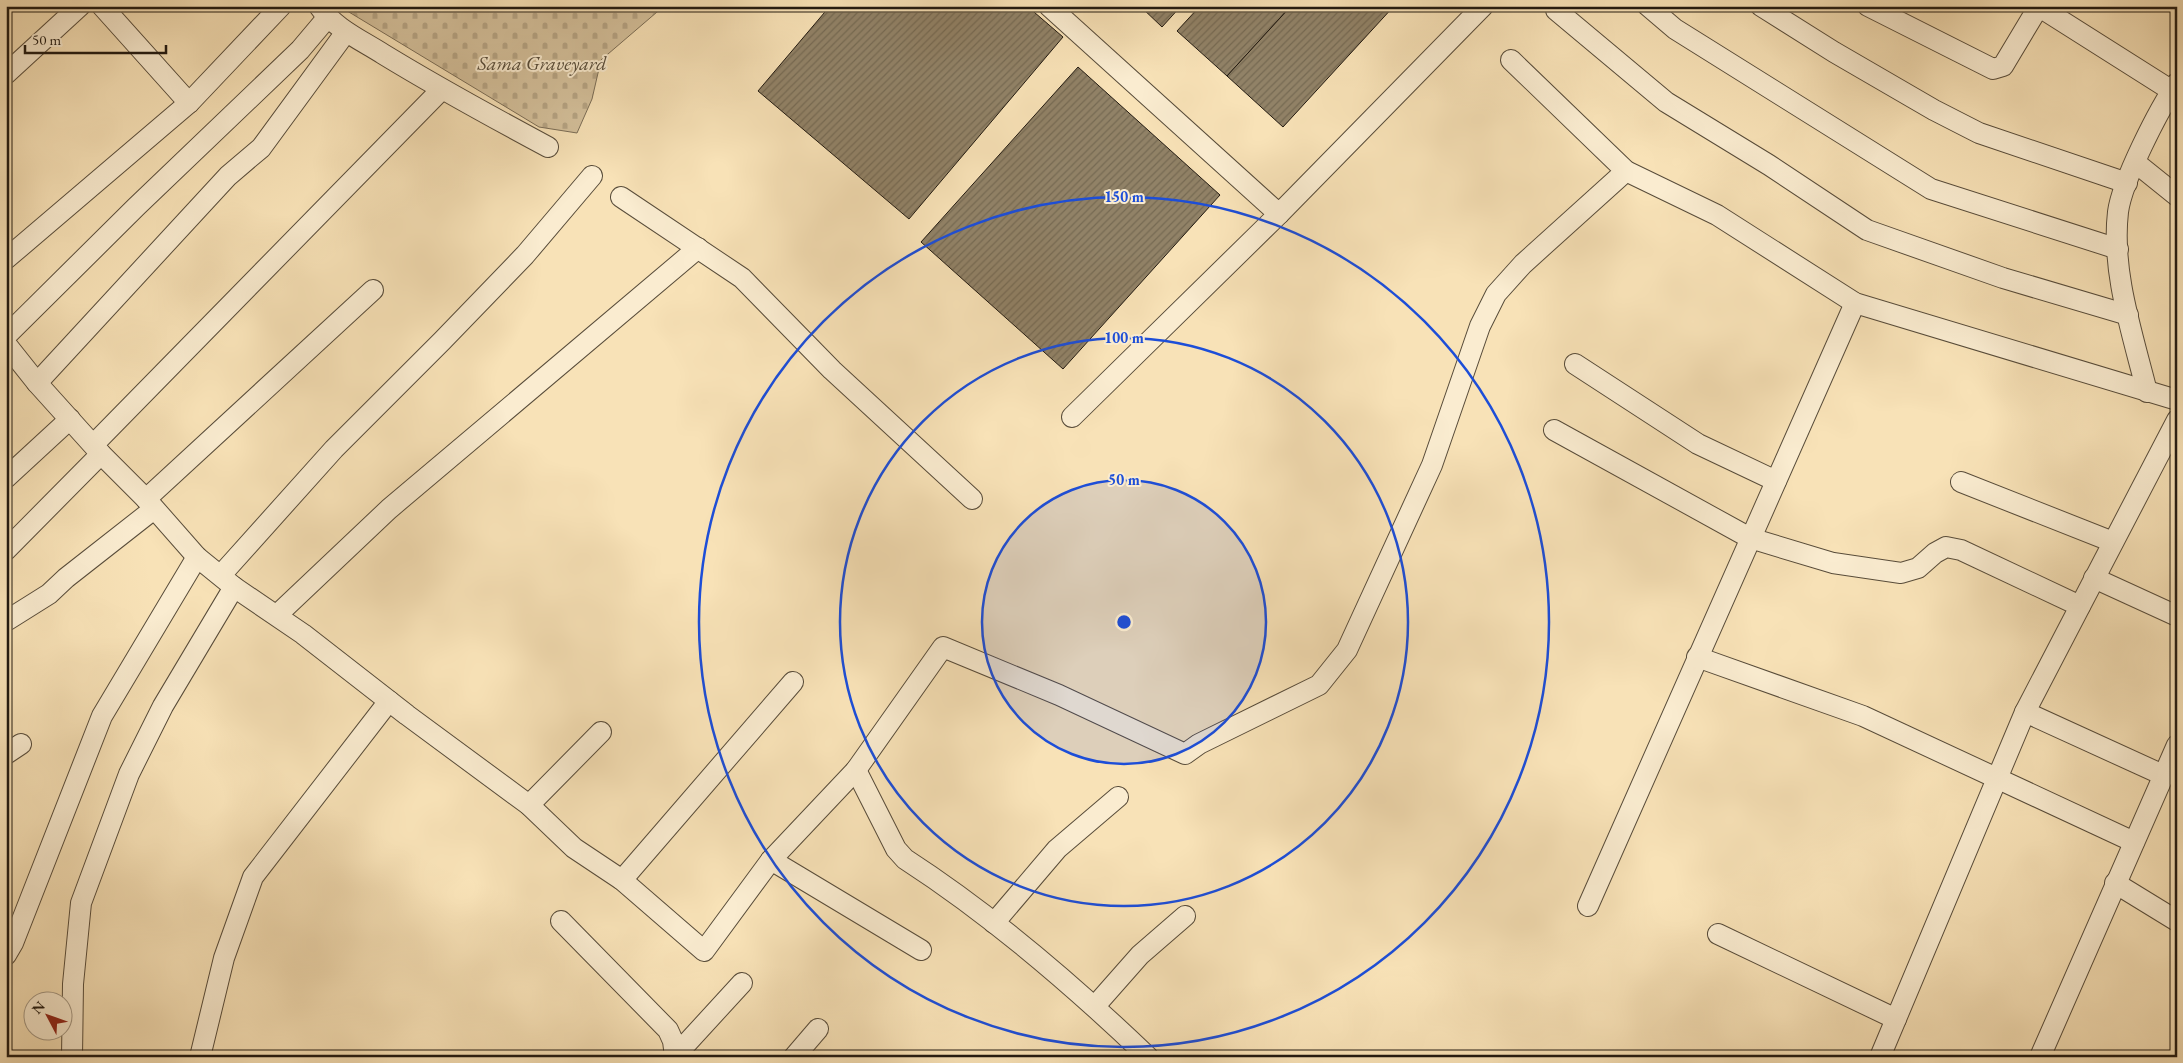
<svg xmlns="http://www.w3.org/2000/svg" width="2183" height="1063" viewBox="0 0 2183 1063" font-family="'EB Garamond',serif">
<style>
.cemetery{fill:url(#cemetery-stones);stroke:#7b6d56}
.building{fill:url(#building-hatch);stroke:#221a11}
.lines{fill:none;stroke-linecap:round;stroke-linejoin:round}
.street-casing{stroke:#584c3a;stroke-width:22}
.street{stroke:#faecd0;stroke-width:20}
.ring{fill:none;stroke:#1d4ed8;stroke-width:2.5}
.labels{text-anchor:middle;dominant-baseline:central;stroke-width:4;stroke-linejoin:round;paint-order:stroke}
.park-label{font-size:20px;font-style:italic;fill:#574c3a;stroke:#faecd0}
.centre{fill:#1d4ed8;stroke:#faecd0;stroke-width:2.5}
.ring-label{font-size:15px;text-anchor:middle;font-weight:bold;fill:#1d4ed8;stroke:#faecd0;stroke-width:4;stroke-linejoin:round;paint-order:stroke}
</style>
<defs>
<pattern id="cemetery-stones" width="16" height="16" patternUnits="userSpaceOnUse" patternTransform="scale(1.25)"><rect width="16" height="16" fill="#d4c09b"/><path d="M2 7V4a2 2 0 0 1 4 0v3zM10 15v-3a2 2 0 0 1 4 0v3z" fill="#b6a484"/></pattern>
<pattern id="building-hatch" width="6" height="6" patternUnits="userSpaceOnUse" patternTransform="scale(1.25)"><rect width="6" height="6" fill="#918267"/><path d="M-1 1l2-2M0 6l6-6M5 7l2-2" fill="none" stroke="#766a53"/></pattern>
</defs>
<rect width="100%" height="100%" fill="#f8e2b7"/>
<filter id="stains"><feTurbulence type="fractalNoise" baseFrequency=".004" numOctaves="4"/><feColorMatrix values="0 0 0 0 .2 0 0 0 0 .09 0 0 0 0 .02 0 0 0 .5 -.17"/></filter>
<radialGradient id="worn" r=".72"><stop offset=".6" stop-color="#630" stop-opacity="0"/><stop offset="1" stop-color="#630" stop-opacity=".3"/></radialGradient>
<polygon class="cemetery" points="339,6 664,6 601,60 592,99 577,133 539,127"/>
<g class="building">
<polygon points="830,6 1027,6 1063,37 909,219 758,91"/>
<polygon points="1140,6 1181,6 1162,27"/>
<polygon points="1200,6 1291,6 1227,76 1177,31"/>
<polygon points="1291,6 1394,6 1283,127 1227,76"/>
<polygon points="1078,67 1220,195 1063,369 921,242"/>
</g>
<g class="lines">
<g class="street-casing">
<g id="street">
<polyline points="102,6 189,103"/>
<path d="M319,6c15,22 42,34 64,48 54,33 109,63 165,93"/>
<polyline points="1049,6 1279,214 1483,6"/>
<polyline points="1648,6 1675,29 1931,189 2118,249"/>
<polyline points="1761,6 1834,52 1934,110 1979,133 2127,183"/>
<polyline points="1868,6 1993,69 2003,66 2039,6"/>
<polyline points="2038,6 2177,94"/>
<polyline points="1556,10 1666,102 1769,165 1867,230 2003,278 2128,315"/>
<polyline points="1511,60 1626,171 1717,215 1855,303 2177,400"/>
<polyline points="6,74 80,6"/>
<polyline points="2136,163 2177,196"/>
<polyline points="621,197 742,278 832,370 972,499"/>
<polyline points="6,259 189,103 281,6"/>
<polyline points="6,336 136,207 300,50 327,18"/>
<polyline points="6,344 37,383 101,454 146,499 197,557 234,587 303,634 407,715 529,805 574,848 622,880 704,951 771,860 856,770 943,647 1059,695 1185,754 1199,744 1319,685 1347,650 1432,465 1480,326 1496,294 1523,264 1626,171"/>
<polyline points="1575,364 1698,444 1776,481"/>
<polyline points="37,383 228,176 261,148 346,32"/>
<path d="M2147,392c-14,-57 -36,-120 -29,-180 4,-31 41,-103 59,-129"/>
<polyline points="1072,417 1279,214"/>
<polyline points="1554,430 1750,538 1833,563 1901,573 1918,568 1935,553 1946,547 1961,550 2080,606"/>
<polyline points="94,444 441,90"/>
<polyline points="6,478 70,419"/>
<polyline points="1961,482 2113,542"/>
<polyline points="146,499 373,290"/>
<polyline points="6,550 101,454"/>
<polyline points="221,575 334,449 442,341 525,255 592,176"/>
<polyline points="2094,578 2177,616"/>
<polyline points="277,615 389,509 698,248"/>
<polyline points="6,621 49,594 66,578 154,509"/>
<polyline points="1697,657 1863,716 2134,842"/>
<polyline points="2025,712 2163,775"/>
<polyline points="6,754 21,744"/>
<path d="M856,770l40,79 9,10c88,57 168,126 243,198"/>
<polyline points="529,805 601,732"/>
<polyline points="771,860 921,950"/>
<polyline points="622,880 793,682"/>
<polyline points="2115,883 2177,921"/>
<polyline points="1588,906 1855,303"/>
<polyline points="561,921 668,1030 673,1041 675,1057"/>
<polyline points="994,923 1057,849 1118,797"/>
<polyline points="1718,934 1896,1019"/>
<polyline points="6,955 13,943 102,716 197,557"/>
<polyline points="1095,1006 1140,955 1185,916"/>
<polyline points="676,1055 742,983"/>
<polyline points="72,1057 73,984 81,903 129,774 163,706 234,587"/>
<polyline points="200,1057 224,958 253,877 389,701"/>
<polyline points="794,1057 818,1029"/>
<polyline points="1880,1057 2025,712 2177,420"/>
<polyline points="2040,1057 2177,745"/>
</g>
</g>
<use href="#street" class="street"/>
</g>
<circle cx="1124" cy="622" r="142" fill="#1d4ed8" fill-opacity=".12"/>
<g class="ring">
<circle cx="1124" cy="622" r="142"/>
<circle cx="1124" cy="622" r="284"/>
<circle cx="1124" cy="622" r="425"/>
</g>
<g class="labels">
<g class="park-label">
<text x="542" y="63">Sama Graveyard</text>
</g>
</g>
<circle cx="1124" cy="622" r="8" class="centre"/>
<g class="ring-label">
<text x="1124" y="202">150 m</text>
<text x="1124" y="343">100 m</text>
<text x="1124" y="485">50 m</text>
</g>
<rect width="2183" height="1063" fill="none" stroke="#f8e2b7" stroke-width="25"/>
<rect x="8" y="8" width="2168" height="1048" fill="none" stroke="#221a11" stroke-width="2.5"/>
<rect x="12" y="12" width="2158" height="1038" fill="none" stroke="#221a11"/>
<g transform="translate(48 1016) rotate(311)"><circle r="24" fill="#faecd0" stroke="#a49884"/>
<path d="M0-4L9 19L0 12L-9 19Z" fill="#8f2418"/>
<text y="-8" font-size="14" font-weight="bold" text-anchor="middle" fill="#221a11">N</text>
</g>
<path d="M25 45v8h141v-8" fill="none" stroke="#221a11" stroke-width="2.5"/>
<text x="32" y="45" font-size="15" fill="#221a11" stroke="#faecd0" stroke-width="4" paint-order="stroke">50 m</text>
<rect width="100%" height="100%" filter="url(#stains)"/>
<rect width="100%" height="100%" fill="url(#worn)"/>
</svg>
